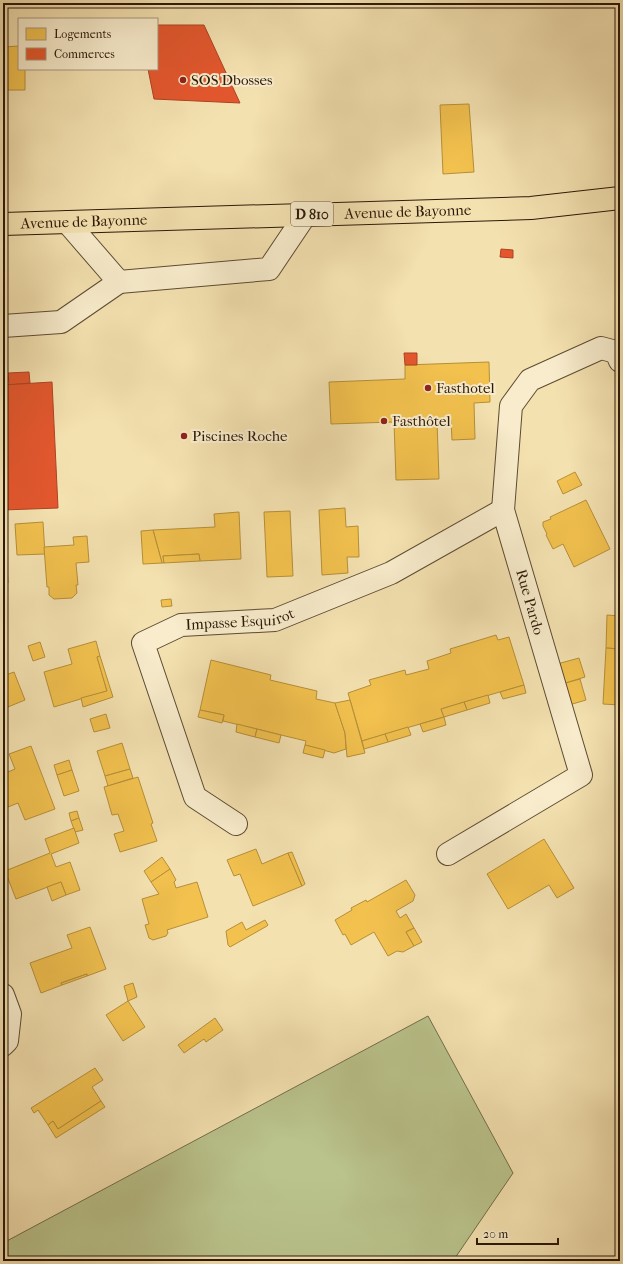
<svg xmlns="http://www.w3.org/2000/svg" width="623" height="1264" viewBox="0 0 623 1264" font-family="'IM FELL French Canon',serif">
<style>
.green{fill:#bac38c;stroke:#726e4a}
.homes{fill:#f2c14e;stroke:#b68f39}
.shops{fill:#e4572e;stroke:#ac4423}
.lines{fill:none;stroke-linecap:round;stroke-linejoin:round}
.minor-casing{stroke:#5d4b32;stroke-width:24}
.major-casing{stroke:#2b1908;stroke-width:24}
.minor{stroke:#f8eccc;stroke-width:22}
.major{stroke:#f4e1b0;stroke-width:22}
.poi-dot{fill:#8f2418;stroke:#f8eccc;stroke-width:1.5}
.labels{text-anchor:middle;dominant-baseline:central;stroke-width:4;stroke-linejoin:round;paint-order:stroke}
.shield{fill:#f8eccc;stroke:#685843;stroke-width:1}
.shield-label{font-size:14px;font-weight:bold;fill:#2b1908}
.poi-label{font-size:15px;fill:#2b1908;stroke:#f8eccc;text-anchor:start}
.street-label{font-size:15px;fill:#2b1908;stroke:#f8eccc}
</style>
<rect width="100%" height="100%" fill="#f4e1b0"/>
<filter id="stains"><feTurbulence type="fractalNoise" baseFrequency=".005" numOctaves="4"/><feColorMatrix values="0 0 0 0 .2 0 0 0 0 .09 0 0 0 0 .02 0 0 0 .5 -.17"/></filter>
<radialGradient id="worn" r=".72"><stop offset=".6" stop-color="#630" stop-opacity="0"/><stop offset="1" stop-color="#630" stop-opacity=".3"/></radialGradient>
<polygon class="green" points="428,1016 513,1173 453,1261 3,1261 3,1243"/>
<g class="homes">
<polygon points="19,46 19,69 25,69 25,90 3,90 3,47"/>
<polygon points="469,104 474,172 443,174 440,105"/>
<polygon points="489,362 490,402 474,403 475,439 452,440 451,420 437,421 439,479 396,480 394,422 331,424 329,382 405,379 405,365"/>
<polygon points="575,472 582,485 563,494 557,481"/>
<polygon points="586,500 610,549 574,567 563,544 553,549 546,535 547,534 543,526 543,522 551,519 550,517"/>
<polygon points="345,508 346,527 358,526 359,557 347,557 348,573 322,575 319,510"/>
<polygon points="290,511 293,576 267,577 264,512"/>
<polygon points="239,512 241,559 200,561 199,554 163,556 164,563 162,563 153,530 215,527 214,514"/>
<polygon points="43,522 45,554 17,555 15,524"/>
<polygon points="153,530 162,563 143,564 141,531"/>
<polygon points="87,536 89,562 76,563 78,585 76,585 77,593 72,598 54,599 49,595 49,587 47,587 44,547 74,545 73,537"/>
<polygon points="3,551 6,551 8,583 3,583"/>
<polygon points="199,554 200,561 164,563 163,556"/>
<polygon points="171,599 172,606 162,607 161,600"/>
<polygon points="607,615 620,616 620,649 606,648"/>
<polygon points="496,635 498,640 509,637 524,685 441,709 444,717 362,741 348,693 371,685 369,680 405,670 406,675 429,669 427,661 451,653 450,649"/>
<polygon points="96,641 100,656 97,657 107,691 54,707 44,672 72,664 68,649"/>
<polygon points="40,642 45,657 33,661 28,646"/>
<polygon points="606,648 620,649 620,705 603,704"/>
<polygon points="100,656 113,697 83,707 81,698 107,691 97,657"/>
<polygon points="579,658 585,677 562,684 557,664"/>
<polygon points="211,660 271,675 270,680 317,691 316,699 335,703 345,733 346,749 334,753 305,745 306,741 223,721 224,715 200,710"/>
<polygon points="14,672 25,700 3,709 3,676"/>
<polygon points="580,679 586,700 569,705 562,684"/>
<polygon points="524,685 526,693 503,699 500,692"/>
<polygon points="488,695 490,703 467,710 464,702"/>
<polygon points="350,700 365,753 347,757 345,733 335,703"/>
<polygon points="464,702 467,710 444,717 441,709"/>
<polygon points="200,710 224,715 222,723 198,717"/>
<polygon points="106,714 110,728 94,732 90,719"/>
<polygon points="444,717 446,725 423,732 420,724"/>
<polygon points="237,724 257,729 255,737 236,732"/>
<polygon points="408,727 411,735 388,742 385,734"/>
<polygon points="257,729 281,735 279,743 255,737"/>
<polygon points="385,734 388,742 364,749 362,741"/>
<polygon points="122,743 130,769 105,776 97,751"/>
<polygon points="305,745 325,750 323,758 303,753"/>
<polygon points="31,746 55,809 25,820 18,803 3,809 3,774 15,769 9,754"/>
<polygon points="69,760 72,770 57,775 54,765"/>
<polygon points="130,769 133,778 108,786 105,776"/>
<polygon points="72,770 79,791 64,796 57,775"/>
<polygon points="138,777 153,823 151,824 157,841 120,852 114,834 124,831 118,814 112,815 104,787"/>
<polygon points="77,811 79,818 71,821 69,813"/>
<polygon points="79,818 83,830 75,832 71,821"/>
<polygon points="74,828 79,843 51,854 56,867 70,862 80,890 66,895 61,882 16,899 5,871 50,853 45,839"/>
<polygon points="544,839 574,888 557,898 549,885 508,909 487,874"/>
<polygon points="256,849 262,864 288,853 302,886 253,906 240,874 234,876 227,860"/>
<polygon points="292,852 305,884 302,886 288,853"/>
<polygon points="162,857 170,869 151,882 144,871"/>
<polygon points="170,869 176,880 174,882 176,888 197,882 208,917 167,930 168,933 166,936 153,940 149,938 145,925 149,924 142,899 159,894 151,882"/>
<polygon points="406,880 415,895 413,901 396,911 400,918 406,914 414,928 406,932 414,946 403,952 397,951 388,956 374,932 351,945 345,934 343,935 335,920 352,910 351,908 366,900 367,902"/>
<polygon points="61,882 66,895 52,901 47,887"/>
<polygon points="265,920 268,925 267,926 230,947 228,945 226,931 242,922 246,930"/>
<polygon points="90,927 106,969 87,976 87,974 61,983 62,985 41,993 30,963 72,948 67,935"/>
<polygon points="414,928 422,942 414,946 406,932"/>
<polygon points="87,974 87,976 62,985 61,983"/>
<polygon points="133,983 137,997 128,1001 124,986"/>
<polygon points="128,1001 145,1027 123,1041 106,1015"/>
<polygon points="215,1018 223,1030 206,1042 204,1039 184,1053 178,1045"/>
<polygon points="95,1068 103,1080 92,1087 101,1101 58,1129 53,1121 48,1125 38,1110 34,1113 31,1108"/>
<polygon points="101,1101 105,1107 56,1138 48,1125 53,1121 58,1129"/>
</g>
<g class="shops">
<polygon points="157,25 204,25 240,103 154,99 148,69 157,69"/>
<polygon points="501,249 513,250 513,258 500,257"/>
<polygon points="404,353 417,353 417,365 405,365"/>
<polygon points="29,372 30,383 9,385 8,373"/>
<polygon points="52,382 58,508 3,510 3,385"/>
</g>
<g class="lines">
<g class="minor-casing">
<g id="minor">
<polyline points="67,222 119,282 269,269 306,214"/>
<polyline points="3,326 61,322 119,282"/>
<path id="s1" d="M236,824l-41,-27 -52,-154 38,-18 94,-5 116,-47 112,-63"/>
<polyline points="448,854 581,775 503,510 511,406 530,380 601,348 616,352 620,361"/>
<polyline points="3,995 10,1014 7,1041 3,1045"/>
</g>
</g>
<g class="major-casing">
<g id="major">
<path id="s2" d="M3,224l528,-16 89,-10"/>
</g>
</g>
<use href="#minor" class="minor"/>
<use href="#major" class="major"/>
</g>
<g class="poi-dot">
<circle cx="183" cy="80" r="4"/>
<circle cx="428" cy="388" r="4"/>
<circle cx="384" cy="421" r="4"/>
<circle cx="184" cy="436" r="4"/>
</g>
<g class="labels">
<rect class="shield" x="291" y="202" width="42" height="24" rx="3"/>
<g class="shield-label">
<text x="312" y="214">D 810</text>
</g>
<g class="poi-label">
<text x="191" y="80">SOS Dbosses</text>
<text x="436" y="388">Fasthotel</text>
<text x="392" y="421">Fasthôtel</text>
<text x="192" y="436">Piscines Roche</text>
</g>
<g class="street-label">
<text stroke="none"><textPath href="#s2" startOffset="405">Avenue de Bayonne</textPath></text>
<text stroke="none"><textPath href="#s2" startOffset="81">Avenue de Bayonne</textPath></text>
<text transform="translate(530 602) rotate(74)">Rue Pardo</text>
<text stroke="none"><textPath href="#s1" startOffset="313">Impasse Esquirot</textPath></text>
</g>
</g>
<rect width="623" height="1264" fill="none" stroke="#f4e1b0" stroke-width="16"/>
<rect x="4" y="4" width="615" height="1256" fill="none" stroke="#2b1908" stroke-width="2"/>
<rect x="8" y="8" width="607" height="1248" fill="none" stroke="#2b1908"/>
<rect x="18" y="18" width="140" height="52" fill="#f8eccc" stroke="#a6987e"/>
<rect x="26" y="28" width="20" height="12" fill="#f2c14e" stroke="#a6987e"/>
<text x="54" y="38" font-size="12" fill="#2b1908">Logements</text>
<rect x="26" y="48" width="20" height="12" fill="#e4572e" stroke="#a6987e"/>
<text x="54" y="58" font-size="12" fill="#2b1908">Commerces</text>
<path d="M477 1238v6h81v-6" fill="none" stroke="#2b1908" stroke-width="2"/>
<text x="483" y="1238" font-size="12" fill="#2b1908" stroke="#f8eccc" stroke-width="3" paint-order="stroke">20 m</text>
<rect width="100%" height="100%" filter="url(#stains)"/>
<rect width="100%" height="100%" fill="url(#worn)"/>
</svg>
